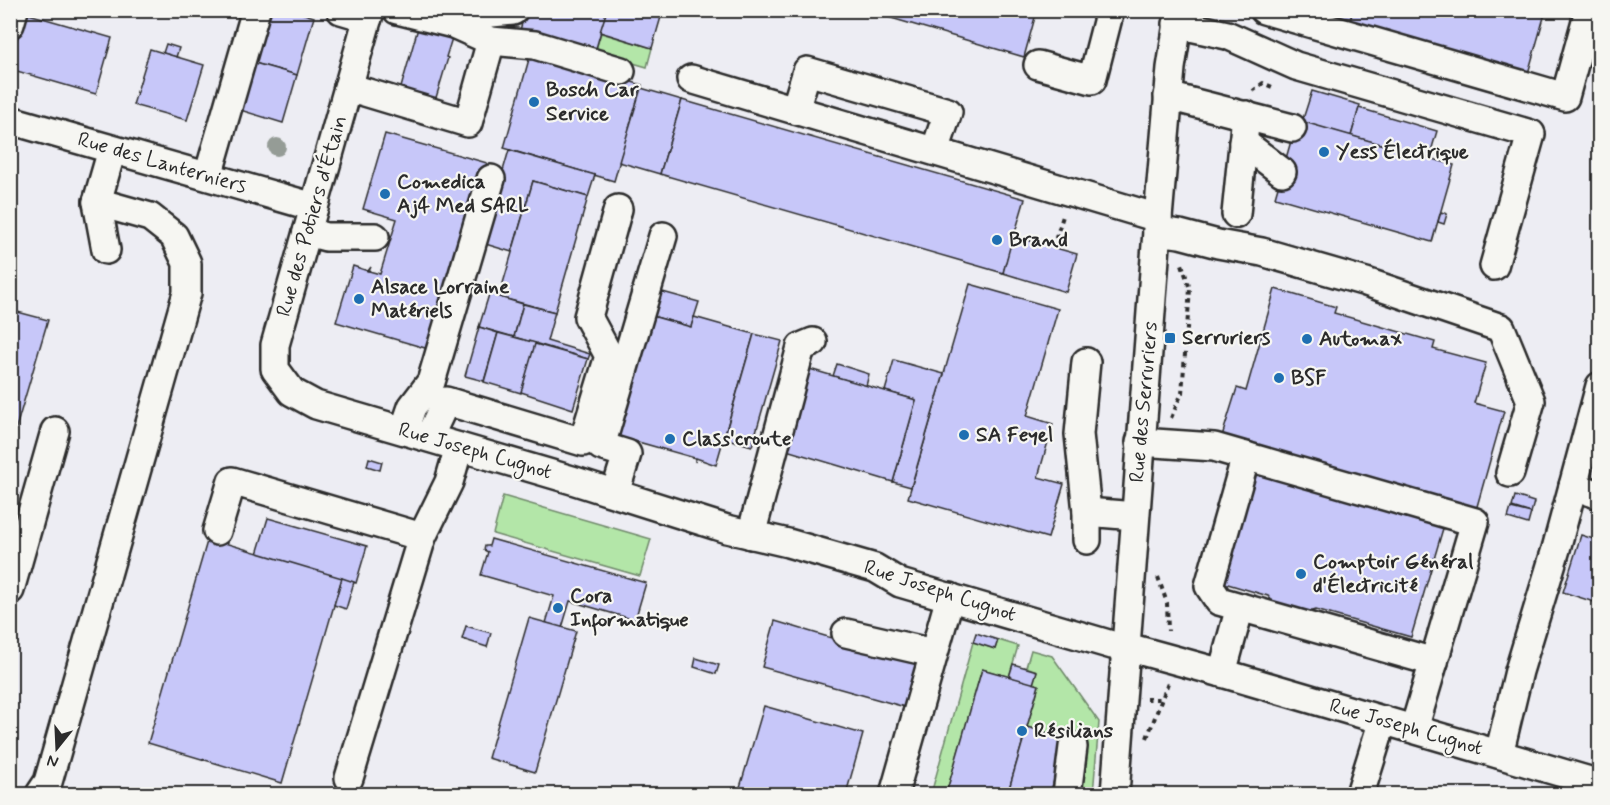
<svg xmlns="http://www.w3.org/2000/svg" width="1610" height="805" viewBox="0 0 1610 805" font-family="Mynerve,sans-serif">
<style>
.green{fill:#b3e6a8;stroke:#6f886a;stroke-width:1.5}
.building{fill:#c7c7f9;stroke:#2b2b2b;stroke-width:1.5}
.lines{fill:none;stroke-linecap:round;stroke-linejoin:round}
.minor-casing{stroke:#2b2b2b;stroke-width:32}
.path{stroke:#2b2b2b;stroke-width:4;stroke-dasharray:4.5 4.5;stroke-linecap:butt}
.minor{stroke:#f6f6f2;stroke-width:27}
.tree{fill:#959c96}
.poi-dot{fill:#1f6fb2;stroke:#f6f6f2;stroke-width:2}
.labels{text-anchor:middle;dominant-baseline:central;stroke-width:4.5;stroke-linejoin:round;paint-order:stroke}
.poi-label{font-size:21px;font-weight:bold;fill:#2b2b2b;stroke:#f6f6f2;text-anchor:start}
.street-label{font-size:21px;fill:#2b2b2b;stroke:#f6f6f2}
</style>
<rect width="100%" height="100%" fill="#ededf3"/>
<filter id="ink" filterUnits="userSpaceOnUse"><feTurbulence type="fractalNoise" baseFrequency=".0167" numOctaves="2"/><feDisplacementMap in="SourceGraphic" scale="12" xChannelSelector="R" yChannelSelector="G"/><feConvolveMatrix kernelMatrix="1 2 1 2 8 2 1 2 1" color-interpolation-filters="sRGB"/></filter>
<g filter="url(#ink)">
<g class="green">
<polygon points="601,33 652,48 647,67 595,52"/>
<polygon points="503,496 651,539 640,576 493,534"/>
<polygon points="998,640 1018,646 1009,677 982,669 946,794 931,794 973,642 995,649"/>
<polygon points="1031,650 1052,656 1099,722 1093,794 1077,794 1066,738 1027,727 1039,686 1033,684 1037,671 1026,667"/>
</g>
<g class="building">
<polygon points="215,10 240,10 238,17"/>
<polygon points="266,10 291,10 314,17 297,75 251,62"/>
<polygon points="523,10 607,10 595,52 520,30 525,13"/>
<polygon points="607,10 663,10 652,48 600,32"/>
<polygon points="864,10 1037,10 1024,57"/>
<polygon points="1306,10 1353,10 1349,25"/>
<polygon points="1353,10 1546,10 1527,77 1349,25"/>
<polygon points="25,13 112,38 96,94 10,69 10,62"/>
<polygon points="418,28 452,38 446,57 448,58 435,101 400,91"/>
<polygon points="166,44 179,48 176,57 163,53"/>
<polygon points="150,49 204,65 187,120 133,105"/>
<polygon points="531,52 642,85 614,181 504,148"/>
<polygon points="251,62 297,75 283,123 237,109"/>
<polygon points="641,88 682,100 660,174 619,162"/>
<polygon points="1312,91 1360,105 1351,136 1302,122"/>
<polygon points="682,100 1025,199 1003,273 660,174"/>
<polygon points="1359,108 1437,131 1429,158 1351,136"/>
<polygon points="1297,120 1454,165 1432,242 1275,197"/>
<polygon points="385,134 487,163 432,350 336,322 353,266 368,271 371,267 369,271 380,274 397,219 363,209"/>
<polygon points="509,150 595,175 588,197 533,181 512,252 482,243"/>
<polygon points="533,181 588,197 555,312 499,297"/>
<polygon points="1441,212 1447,214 1444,224 1438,222"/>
<polygon points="1013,236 1077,254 1066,292 1003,273"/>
<polygon points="970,284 1058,309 1027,416 1053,424 1038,477 1064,484 1048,538 908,498"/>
<polygon points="491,288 501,291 499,297 523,304 514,337 479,327"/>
<polygon points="1275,289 1336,307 1334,313 1435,342 1433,349 1486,363 1474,403 1504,411 1476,510 1222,436 1237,388 1246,391"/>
<polygon points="659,291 699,302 691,327 652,316"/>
<polygon points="523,304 555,312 547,341 590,354 588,359 514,337"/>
<polygon points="10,310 48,320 10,448"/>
<polygon points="652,316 691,327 694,317 754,334 716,465 696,458 695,462 695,458 631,440 629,444 616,441"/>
<polygon points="479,327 498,333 484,381 465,376"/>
<polygon points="498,333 536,343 521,393 484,382"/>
<polygon points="754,334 782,341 752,446 724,438"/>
<polygon points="535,344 588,359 573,409 521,392"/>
<polygon points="894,360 944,374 911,487 893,482 916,400 885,391"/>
<polygon points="837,364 869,374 866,386 833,376"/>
<polygon points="806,368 916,400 893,482 783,449"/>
<polygon points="369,458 382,462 380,470 367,466"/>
<polygon points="1254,469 1444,525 1411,637 1316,610 1306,613 1274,603 1268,596 1221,582"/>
<polygon points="1515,496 1534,502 1531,513 1512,507"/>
<polygon points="1511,508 1531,513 1528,524 1508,518"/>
<polygon points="268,518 367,546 356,583 257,554"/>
<polygon points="1581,535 1600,541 1600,604 1563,592"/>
<polygon points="208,538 342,578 282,783 148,743"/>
<polygon points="491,539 646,583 635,620 570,601 562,628 546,623 554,596 481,575 488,552 484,550 485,546 489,546"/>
<polygon points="342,578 354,582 346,609 334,605"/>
<polygon points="529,618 576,631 535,772 488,758"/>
<polygon points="775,621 918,664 905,707 762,667"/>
<polygon points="466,626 491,633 487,647 462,639"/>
<polygon points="976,633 998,640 995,649 973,642"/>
<polygon points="696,658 719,665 716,674 694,667"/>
<polygon points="1013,664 1037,671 1033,684 1009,677"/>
<polygon points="982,669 1039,685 1009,789 1007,794 946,794"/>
<polygon points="764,706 863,734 846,794 738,794"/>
<polygon points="1027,727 1066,738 1050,794 1030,794 1009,789"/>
</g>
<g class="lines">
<g class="minor-casing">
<g id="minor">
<polyline points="341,10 368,18"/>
<polyline points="370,10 275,345 275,369 292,392 316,405 572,480 727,529 788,543 875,568 900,583 1112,645 1138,650 1222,673 1600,784"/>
<polyline points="471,10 481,14 513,11"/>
<polyline points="1264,10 1565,97 1589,10"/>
<polyline points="10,24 14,10"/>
<polyline points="1177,24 1227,35 1296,66 1531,134 1494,266"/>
<polyline points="491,41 535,45 621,71"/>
<polyline points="1038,65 1092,80 1110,10"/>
<polyline points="691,79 1158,218"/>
<polyline points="348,87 468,123 491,41 453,24 397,10"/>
<polyline points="1168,96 1292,128"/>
<polyline points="795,110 807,71 948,112 935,151"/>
<polyline points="10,120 314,207"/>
<polyline points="1243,142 1282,172"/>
<polyline points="208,176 256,10"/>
<polyline points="1236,214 1246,115"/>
<polyline points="1157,231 1180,234 1218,244 1262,252 1366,282 1501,328 1531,401 1510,473"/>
<polyline points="307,232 326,237 375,237"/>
<polyline points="106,250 97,202 112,150"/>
<polyline points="1086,362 1079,434 1087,512 1087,540"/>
<polyline points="404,430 412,407 431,382 491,179"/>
<polyline points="429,437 446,401 583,442 609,356 588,317 618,209"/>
<polyline points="1140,442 1214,447 1475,522 1414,729"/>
<polyline points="1246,456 1209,586 1219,601 1434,662"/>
<polyline points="1573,486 1600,495"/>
<polyline points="615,493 627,454 601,446 663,236"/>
<polyline points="1087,512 1135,516"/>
<polyline points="217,531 232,481 422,537"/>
<polyline points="751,535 801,347 813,342"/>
<polyline points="10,590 55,431"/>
<polyline points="846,633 933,653"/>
<polyline points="1222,673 1240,607"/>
<polyline points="1499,754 1519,671 1556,549 1600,386"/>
<polyline points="349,778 422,537 449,482 459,447"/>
<polyline points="40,794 48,782 187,293 187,263 174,236 150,217 97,202"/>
<polyline points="894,794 950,597"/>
<polyline points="1067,794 1073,747"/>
<polyline points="1115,794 1158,218 1171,68 1180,10"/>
<polyline points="1360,794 1383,720"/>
</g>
</g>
<g class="path">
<polyline points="1253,91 1263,83 1272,87"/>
<polyline points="1053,247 1063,216"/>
<polyline points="1171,418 1182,393 1190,289 1182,264"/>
<polyline points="1158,577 1167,603 1168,631"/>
<polyline points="1146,699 1163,699"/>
<polyline points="1147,738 1168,683"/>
</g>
<use href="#minor" class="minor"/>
</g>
<circle class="tree" cx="277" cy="147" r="9"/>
</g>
<g class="poi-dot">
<circle cx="534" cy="102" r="6"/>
<circle cx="1324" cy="152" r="6"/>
<circle cx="385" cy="194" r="6"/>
<circle cx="997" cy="240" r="6"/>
<circle cx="359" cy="299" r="6"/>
<rect x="1164" y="332" width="12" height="12" rx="3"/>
<circle cx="1307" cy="339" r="6"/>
<circle cx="1279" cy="378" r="6"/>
<circle cx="964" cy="435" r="6"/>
<circle cx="670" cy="439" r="6"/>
<circle cx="1301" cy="574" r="6"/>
<circle cx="558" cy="608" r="6"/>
<circle cx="1022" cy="731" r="6"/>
</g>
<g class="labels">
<g class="poi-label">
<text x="546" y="90">Bosch Car<tspan x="546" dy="24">Service</tspan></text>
<text x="1336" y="152">Yess Électrique</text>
<text x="397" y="182">Comedica<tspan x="397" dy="24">Aj4 Med SARL</tspan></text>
<text x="1009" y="240">Brand</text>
<text x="371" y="287">Alsace Lorraine<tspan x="371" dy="24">Matériels</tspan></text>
<text x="1182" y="338">Serruriers</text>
<text x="1319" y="339">Automax</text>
<text x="1291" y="378">BSF</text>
<text x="976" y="435">SA Feyel</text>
<text x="682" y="439">Class'croute</text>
<text x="1313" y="562">Comptoir Général<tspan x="1313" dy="24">d'Électricité</tspan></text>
<text x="570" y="596">Cora<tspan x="570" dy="24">Informatique</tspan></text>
<text x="1034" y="731">Résilians</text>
</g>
<g class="street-label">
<text transform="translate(162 163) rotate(16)">Rue des Lanterniers</text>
<text transform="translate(312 216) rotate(-74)">Rue des Potiers d'Étain</text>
<text transform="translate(1144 402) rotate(-85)">Rue des Serruriers</text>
<text transform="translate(475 451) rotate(16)">Rue Joseph Cugnot</text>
<text transform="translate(940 591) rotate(18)">Rue Joseph Cugnot</text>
<text transform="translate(1406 727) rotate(16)">Rue Joseph Cugnot</text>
</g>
</g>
<rect width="1610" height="805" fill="none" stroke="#f6f6f2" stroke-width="36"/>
<rect x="18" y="18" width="1574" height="769" fill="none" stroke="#2b2b2b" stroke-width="2" filter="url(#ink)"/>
<g transform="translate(57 748) rotate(198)" stroke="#f6f6f2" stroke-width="4.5" paint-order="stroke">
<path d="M0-4.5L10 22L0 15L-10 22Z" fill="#2b2b2b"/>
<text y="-9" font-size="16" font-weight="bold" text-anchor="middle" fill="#2b2b2b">N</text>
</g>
</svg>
